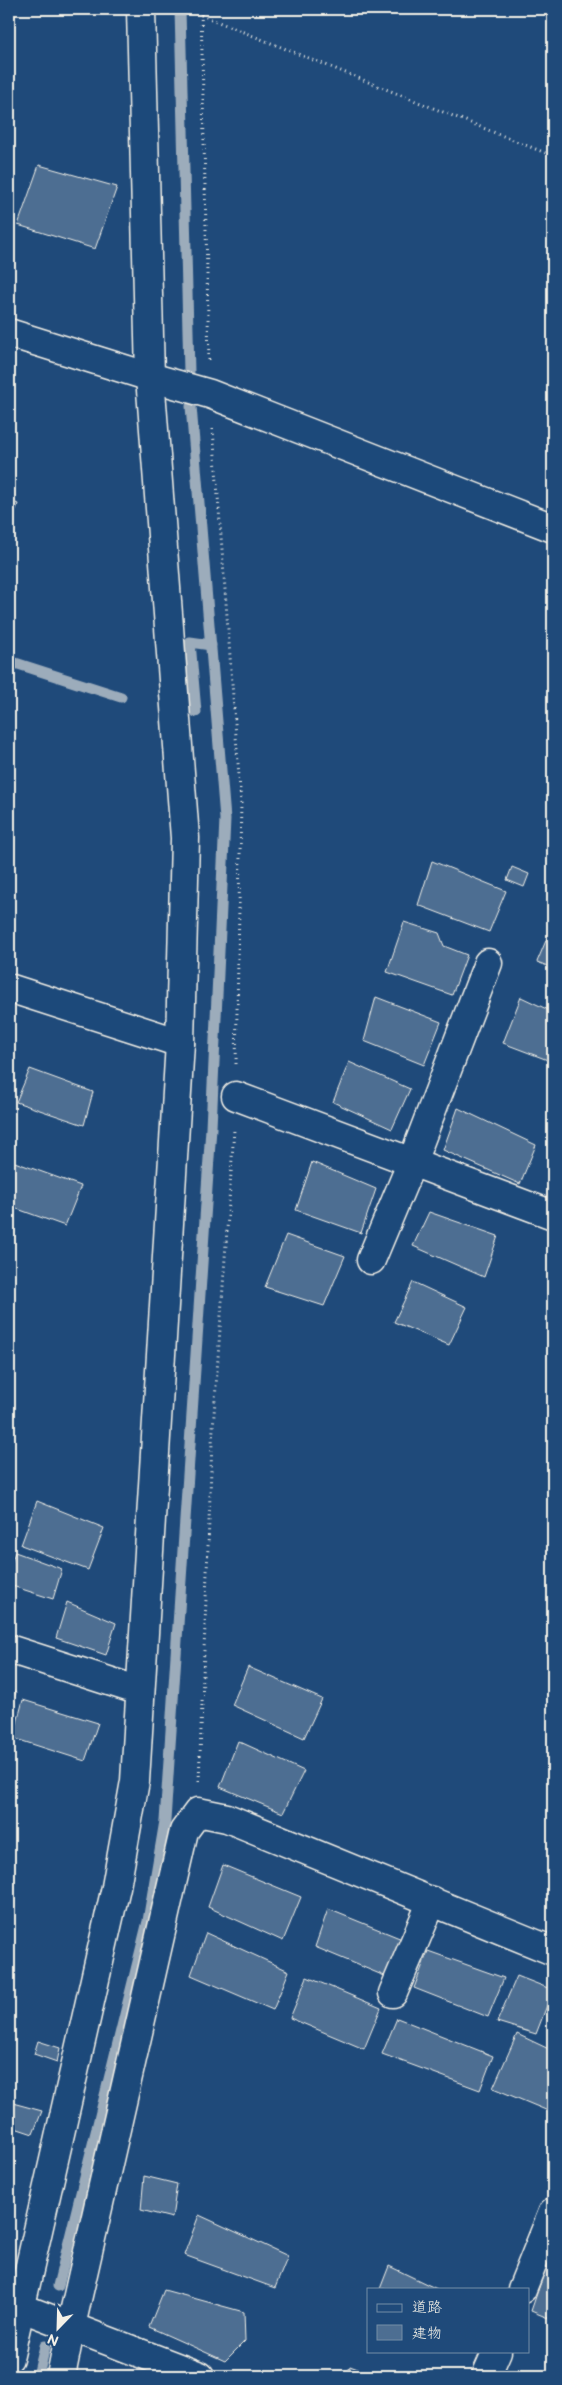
<svg xmlns="http://www.w3.org/2000/svg" width="562" height="2385" viewBox="0 0 562 2385" font-family="'Balsamiq Sans','Klee One',sans-serif">
<style>
.lines{fill:none;stroke-linecap:round;stroke-linejoin:round}
.stream{stroke:#9cacbb;stroke-width:11}
.building{fill:#4d6e92;stroke:#f4f1e8}
.minor-casing{stroke:#f4f1e8;stroke-width:31}
.path{stroke:#f4f1e8;stroke-width:3;stroke-dasharray:1 4;stroke-linecap:butt}
.minor{stroke:#1f4a7a;stroke-width:28}
</style>
<rect width="100%" height="100%" fill="#1f4a7a"/>
<filter id="ink" filterUnits="userSpaceOnUse"><feTurbulence type="fractalNoise" baseFrequency=".02" numOctaves="2"/><feDisplacementMap in="SourceGraphic" scale="10" xChannelSelector="R" yChannelSelector="G"/><feConvolveMatrix kernelMatrix="1 2 1 2 8 2 1 2 1" color-interpolation-filters="sRGB"/></filter>
<g filter="url(#ink)">
<g class="lines">
<g class="stream">
<polyline points="180,9 189,372"/>
<polyline points="9,661 121,697"/>
<polyline points="196,712 190,642 211,645"/>
<polyline points="58,2286 148,1921 165,1821 211,1128 225,819 191,406"/>
<polyline points="38,2376 45,2346"/>
</g>
</g>
<g class="building">
<polygon points="39,165 117,187 95,249 18,225"/>
<polygon points="9,500 18,504 9,528"/>
<polygon points="432,861 506,891 489,932 418,905"/>
<polygon points="512,867 529,874 524,887 507,880"/>
<polygon points="404,922 439,933 444,946 467,955 452,995 387,972"/>
<polygon points="553,924 553,968 537,962"/>
<polygon points="376,997 441,1022 424,1065 364,1041"/>
<polygon points="521,997 553,1012 553,1062 503,1043"/>
<polygon points="349,1062 410,1089 392,1129 333,1102"/>
<polygon points="30,1069 93,1092 84,1125 16,1102"/>
<polygon points="458,1108 536,1145 520,1184 443,1150"/>
<polygon points="9,1160 81,1186 65,1226 9,1206"/>
<polygon points="312,1162 376,1189 361,1233 296,1210"/>
<polygon points="429,1212 498,1236 484,1277 413,1246"/>
<polygon points="286,1235 345,1256 324,1306 265,1287"/>
<polygon points="413,1282 467,1307 449,1345 394,1322"/>
<polygon points="37,1501 104,1528 88,1570 21,1545"/>
<polygon points="15,1552 62,1569 53,1599 9,1585 9,1569"/>
<polygon points="67,1602 116,1623 106,1655 56,1638"/>
<polygon points="248,1667 322,1699 304,1738 232,1705"/>
<polygon points="9,1689 16,1692 9,1711"/>
<polygon points="23,1700 98,1723 85,1761 13,1738"/>
<polygon points="238,1741 304,1771 283,1813 220,1787"/>
<polygon points="223,1865 301,1897 283,1941 208,1907"/>
<polygon points="328,1909 402,1939 387,1977 315,1947"/>
<polygon points="206,1933 289,1971 273,2010 191,1975"/>
<polygon points="428,1951 504,1978 488,2017 414,1988"/>
<polygon points="517,1976 553,1990 536,2034 497,2022"/>
<polygon points="307,1977 381,2008 364,2049 290,2018"/>
<polygon points="397,2018 493,2056 480,2090 382,2054"/>
<polygon points="517,2034 553,2051 553,2113 493,2088"/>
<polygon points="38,2041 60,2048 57,2062 34,2054"/>
<polygon points="9,2102 42,2111 33,2134 9,2126"/>
<polygon points="144,2176 177,2184 172,2218 141,2210"/>
<polygon points="199,2215 288,2256 275,2288 184,2255"/>
<polygon points="389,2266 437,2289 380,2289"/>
<polygon points="546,2267 553,2270 553,2320 531,2311"/>
<polygon points="164,2290 244,2312 245,2341 225,2361 149,2327"/>
<polygon points="350,2366 376,2376 347,2376"/>
</g>
<g class="lines">
<g class="minor-casing">
<g id="minor">
<polyline points="9,333 150,377 210,394 553,528"/>
<polyline points="9,988 180,1043"/>
<polyline points="236,1096 553,1215"/>
<polyline points="371,1260 412,1162 488,963"/>
<polyline points="9,1649 140,1691"/>
<polyline points="393,1993 432,1901"/>
<polyline points="522,2289 553,2212"/>
<polyline points="9,2303 200,2376"/>
<polyline points="9,2358 116,1887 135,1781 180,1043 185,838 150,377 141,9"/>
<polyline points="61,2376 71,2326 184,1831 198,1812 227,1818 553,1951"/>
<polyline points="486,2376 497,2351"/>
</g>
</g>
<g class="path">
<polyline points="201,9 209,361"/>
<polyline points="201,15 553,156"/>
<polyline points="213,429 241,803 236,1064"/>
<polyline points="199,1781 212,1443 234,1130"/>
</g>
<use href="#minor" class="minor"/>
</g>
</g>
<rect width="562" height="2385" fill="none" stroke="#1f4a7a" stroke-width="30"/>
<rect x="15" y="15" width="532" height="2355" fill="none" stroke="#f4f1e8" stroke-width="2" filter="url(#ink)"/>
<rect x="367" y="2288" width="162" height="65" fill="#1f4a7a" stroke="#748da6"/>
<rect x="377" y="2304" width="25" height="8" fill="#1f4a7a" stroke="#748da6"/>
<text x="412" y="2312" font-size="15" fill="#f4f1e8">道路</text>
<rect x="377" y="2325" width="25" height="15" fill="#4d6e92" stroke="#748da6"/>
<text x="412" y="2338" font-size="15" fill="#f4f1e8">建物</text>
<g transform="translate(58 2328) rotate(203)" stroke="#1f4a7a" stroke-width="4" paint-order="stroke">
<path d="M0-4L9 19L0 12L-9 19Z" fill="#f4f1e8"/>
<text y="-8" font-size="14" font-weight="bold" text-anchor="middle" fill="#f4f1e8">N</text>
</g>
</svg>
